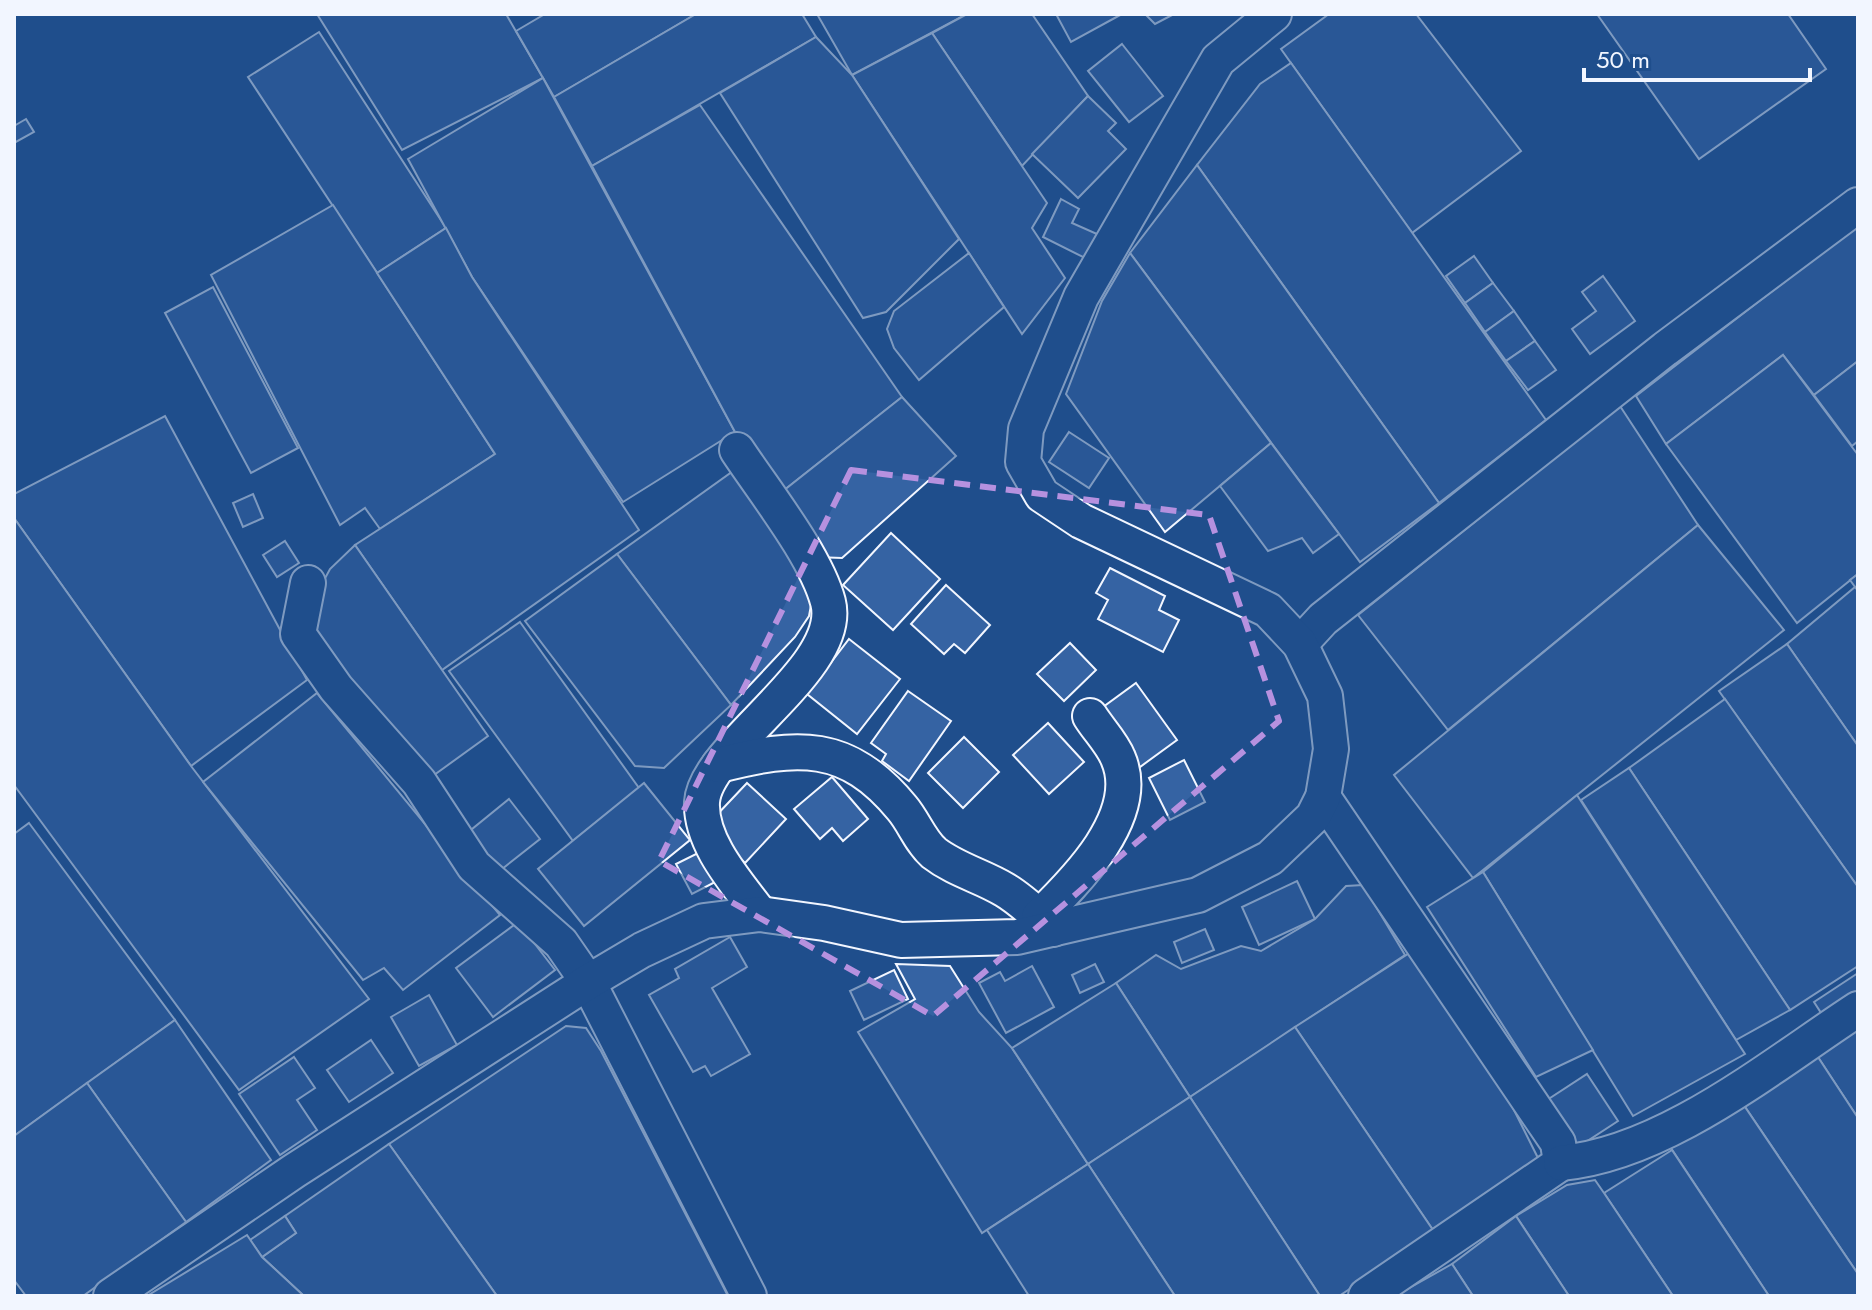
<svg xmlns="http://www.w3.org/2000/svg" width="1872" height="1310" viewBox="0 0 1872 1310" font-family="Jost,sans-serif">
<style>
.building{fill:#3563a3;stroke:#f2f6ff;stroke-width:2}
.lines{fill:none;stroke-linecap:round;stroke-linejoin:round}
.minor-casing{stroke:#f2f6ff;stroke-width:38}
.minor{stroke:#1f4e8c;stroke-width:34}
.marked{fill:none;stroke:#b691df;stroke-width:6;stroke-dasharray:16 10;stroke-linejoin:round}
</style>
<rect width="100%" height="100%" fill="#1f4e8c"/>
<g class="building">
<polygon points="317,14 506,14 543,78 402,150"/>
<polygon points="545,14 696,14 554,97 516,31"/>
<polygon points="696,14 802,14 816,37 592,166 554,97"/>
<polygon points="817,14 967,14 852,75"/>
<polygon points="967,14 1032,14 1088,96 1022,166 932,33"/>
<polygon points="1056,14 1122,14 1071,42"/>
<polygon points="1145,14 1174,14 1155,24"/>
<polygon points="1329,14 1416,14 1521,151 1412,233 1281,49"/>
<polygon points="1597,14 1788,14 1826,69 1699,159"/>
<polygon points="319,32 446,228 377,273 248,77"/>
<polygon points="932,33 1047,203 1032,228 1065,278 1022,334 852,75"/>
<polygon points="816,37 852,75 959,239 886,312 863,318 720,93"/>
<polygon points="1122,44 1163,96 1129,122 1088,71"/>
<polygon points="1291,63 1546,420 1439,503 1197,165 1260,84"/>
<polygon points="543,78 735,432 623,502 472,277 408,159"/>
<polygon points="1088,96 1116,123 1108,131 1126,149 1078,198 1032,154"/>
<polygon points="700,105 902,397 778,495 735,432 592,166"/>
<polygon points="26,119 34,132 14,143 14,126"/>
<polygon points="1197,165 1439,503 1360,562 1130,253"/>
<polygon points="1061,199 1079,209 1072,223 1097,234 1085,258 1043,237"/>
<polygon points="333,205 495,454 380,529 365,508 340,525 211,275"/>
<polygon points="1858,225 1858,361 1814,395 1783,355 1666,444 1636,396"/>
<polygon points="446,228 472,277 639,530 442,670 355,545 495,454 377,273"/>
<polygon points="969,253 1004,307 919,380 894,348 887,329 894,311"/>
<polygon points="1130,253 1271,443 1165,532 1066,394 1102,301"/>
<polygon points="1474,256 1493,283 1465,303 1446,276"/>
<polygon points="1603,276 1635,321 1590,354 1572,329 1596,311 1582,292"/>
<polygon points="1493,283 1514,311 1485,332 1465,303"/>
<polygon points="213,287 298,448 251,473 165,313"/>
<polygon points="1514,311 1535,341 1506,361 1485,332"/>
<polygon points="1535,341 1556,370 1528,390 1506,361"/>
<polygon points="1783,355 1858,455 1858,574 1797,623 1666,444"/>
<polygon points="1858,361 1858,441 1852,446 1814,395"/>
<polygon points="902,397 956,456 842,558 815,557 778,495"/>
<polygon points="1620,406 1698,525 1448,730 1358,615"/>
<polygon points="165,416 307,680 191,766 14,518 14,494"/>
<polygon points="1069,432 1109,458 1089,488 1049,462"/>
<polygon points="1271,443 1339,534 1313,553 1302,538 1268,551 1220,486"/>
<polygon points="736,469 814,589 809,616 795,637 731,705 617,554"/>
<polygon points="253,494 263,518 243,527 233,503"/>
<polygon points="14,518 191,766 369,999 239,1090 14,785"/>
<polygon points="1698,525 1784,630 1473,878 1394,775"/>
<polygon points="891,533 940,579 893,630 843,585"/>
<polygon points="285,541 299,563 277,577 263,555"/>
<polygon points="355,545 488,736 430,778 314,641 316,595 330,569"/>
<polygon points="617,554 731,705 664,768 635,766 525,621"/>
<polygon points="1110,568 1165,596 1159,610 1179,620 1163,652 1098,619 1108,600 1096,593"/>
<polygon points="1858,574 1858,591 1850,580"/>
<polygon points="946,585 990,625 965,653 954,644 944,654 911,624"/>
<polygon points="1855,587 1858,591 1858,746 1787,644"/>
<polygon points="520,622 639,788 573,841 449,671"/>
<polygon points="849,639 900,679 857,734 807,694"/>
<polygon points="1070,643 1096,670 1064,701 1037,674"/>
<polygon points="1787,644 1858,746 1858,887 1719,691"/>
<polygon points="1136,683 1177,740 1140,767 1099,710"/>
<polygon points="908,691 951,721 909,781 882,761 886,754 871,743"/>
<polygon points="317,693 500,915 403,990 384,968 363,980 203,782"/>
<polygon points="1725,699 1858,887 1858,966 1790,1010 1629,768"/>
<polygon points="1048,723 1084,762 1049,794 1013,755"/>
<polygon points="964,737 999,772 963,808 928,773"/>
<polygon points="1184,760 1205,802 1170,820 1149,778"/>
<polygon points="1629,768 1790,1010 1736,1040 1581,800"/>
<polygon points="832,777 868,819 843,841 832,828 820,839 794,809"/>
<polygon points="644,783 690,840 584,926 538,869"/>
<polygon points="747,783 786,819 745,863 719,838 712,820"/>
<polygon points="1577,795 1745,1054 1633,1116 1483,872"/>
<polygon points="509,799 540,839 497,873 466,834"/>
<polygon points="29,823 175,1020 14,1136 14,834"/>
<polygon points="706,849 721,879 692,894 676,864"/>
<polygon points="1483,872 1593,1050 1536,1077 1427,907"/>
<polygon points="1297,881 1315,919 1259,945 1242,907"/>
<polygon points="1363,885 1405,955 1190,1097 1116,983 1156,955 1181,969 1241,946 1261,951 1315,919 1346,886"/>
<polygon points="518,922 555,970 493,1017 456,968"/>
<polygon points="1205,929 1214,950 1182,963 1174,942"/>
<polygon points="730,937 747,967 712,988 750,1054 711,1076 705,1066 693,1072 649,995 679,978 675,969"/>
<polygon points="1411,952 1503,1088 1540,1162 1435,1233 1295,1027"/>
<polygon points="896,964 950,966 979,1012 1012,1048 1088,1164 982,1233 858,1032 915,999"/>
<polygon points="1095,964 1104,982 1080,993 1072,975"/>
<polygon points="1032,966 1054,1007 1006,1033 979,983 1000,972 1005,981"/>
<polygon points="894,970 908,999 864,1020 850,991"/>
<polygon points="1858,973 1858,998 1825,1019 1814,1002"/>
<polygon points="1116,983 1190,1097 1088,1164 1012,1048"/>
<polygon points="429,995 457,1045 419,1066 391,1017"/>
<polygon points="175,1020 271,1160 186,1222 87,1083"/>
<polygon points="1858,1023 1858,1118 1814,1051"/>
<polygon points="566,1026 586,1028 601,1051 728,1296 497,1296 389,1144"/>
<polygon points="1295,1027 1435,1233 1339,1296 1320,1296 1190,1097"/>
<polygon points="371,1040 393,1073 349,1102 327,1070"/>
<polygon points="1814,1051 1858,1118 1858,1274 1739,1098"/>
<polygon points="294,1057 315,1088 297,1100 317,1130 280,1155 239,1094"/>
<polygon points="1587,1074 1618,1121 1575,1149 1544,1102"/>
<polygon points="87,1083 186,1222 83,1296 26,1296 14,1280 14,1136"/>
<polygon points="1190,1097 1320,1296 1175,1296 1088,1164"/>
<polygon points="1739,1098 1858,1274 1858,1296 1769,1296 1667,1142"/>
<polygon points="389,1144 497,1296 304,1296 262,1257 296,1233 285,1216"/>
<polygon points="1672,1150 1769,1296 1673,1296 1604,1193"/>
<polygon points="1088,1164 1175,1296 1029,1296 987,1230"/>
<polygon points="1595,1180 1604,1193 1673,1296 1569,1296 1516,1216 1567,1185"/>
<polygon points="285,1216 296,1233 262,1257 250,1240"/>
<polygon points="1516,1216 1569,1296 1473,1296 1452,1264"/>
<polygon points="247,1235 262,1257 304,1296 147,1296"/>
<polygon points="1452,1264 1473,1296 1395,1296"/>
</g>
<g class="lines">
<g class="minor-casing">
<g id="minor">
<path d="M737,450c27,41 79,106 91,152 17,66 -123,145 -126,200 -2,41 35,81 58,112"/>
<polyline points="308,583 298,634 336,688 419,782 474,866 561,943 588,982 749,1296"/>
<polyline points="1300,644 1323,619 1665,349 1858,205"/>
<path d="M719,765c78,-20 128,-24 183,43 12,14 18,33 32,45 22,17 48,23 71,37 17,10 33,26 48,39"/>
<polyline points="1323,797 1558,1143 1561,1163 1366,1296"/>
<path d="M1039,917c36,-35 104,-102 79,-159 -6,-15 -20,-29 -28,-42"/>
<path d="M1561,1163c104,-9 211,-98 297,-154"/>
<polyline points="111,1296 294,1171 588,982 642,950 704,921 760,914 824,923 901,940 1017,937 1198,895 1270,858 1313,817 1323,797 1331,749 1325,696 1300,644 1268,610 1081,521 1042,495 1023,462 1026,429 1081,297 1218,60 1274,14"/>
</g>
</g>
<use href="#minor" class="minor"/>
</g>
<path d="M0 0H1872V1310H0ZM851,470l358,45 70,206 -346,295 -274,-155z" fill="#1f4e8c" fill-opacity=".55" fill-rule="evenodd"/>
<path class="marked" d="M851,470l358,45 70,206 -346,295 -274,-155z"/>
<rect width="1872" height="1310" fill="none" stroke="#f2f6ff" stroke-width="32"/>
<path d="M1584 68v12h226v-12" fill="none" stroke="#f2f6ff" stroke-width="4"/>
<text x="1596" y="68" font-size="24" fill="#f2f6ff" stroke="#1f4e8c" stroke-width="6" paint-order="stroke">50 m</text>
</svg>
